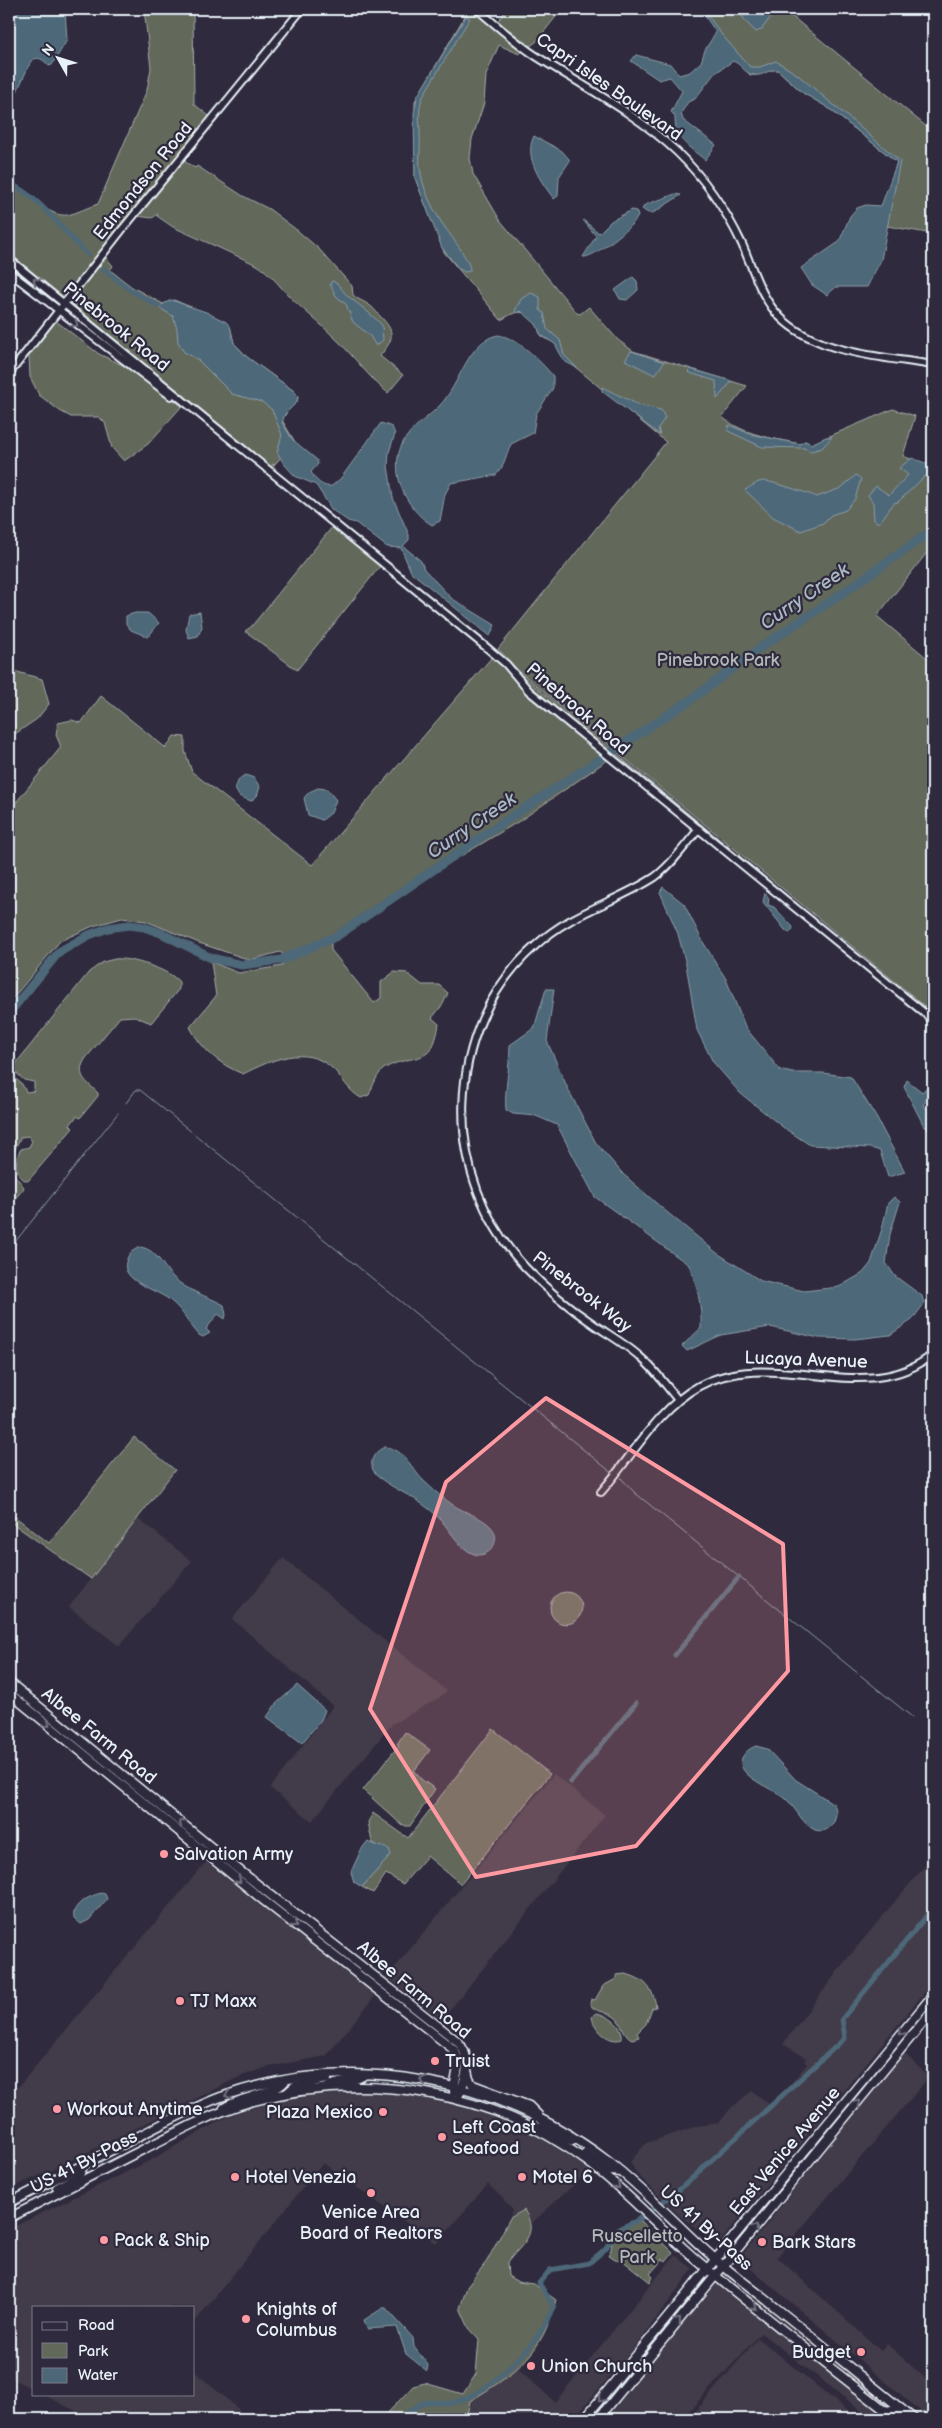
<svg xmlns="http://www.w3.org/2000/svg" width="942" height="2428" viewBox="0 0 942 2428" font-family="'Balsamiq Sans',sans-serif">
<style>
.built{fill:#433b48}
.green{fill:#62685a;stroke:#a5aca9}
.water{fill:#4e6778;stroke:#8c9eab}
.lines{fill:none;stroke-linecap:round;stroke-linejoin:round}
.stream{stroke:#8c9eab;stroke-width:1}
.canal{stroke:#4e6778;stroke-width:5}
.river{stroke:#4e6778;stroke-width:9}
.minor-casing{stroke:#e8f1f8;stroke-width:10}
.major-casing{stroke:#e8f1f8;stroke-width:11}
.minor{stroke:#2f2a3d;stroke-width:6}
.major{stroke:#2f2a3d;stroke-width:8}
.oneway{stroke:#70707e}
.marked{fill:#ff9aa2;fill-opacity:0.2;stroke:#ff9aa2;stroke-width:4;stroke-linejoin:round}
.poi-dot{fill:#ff9aa2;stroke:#2f2a3d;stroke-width:2}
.labels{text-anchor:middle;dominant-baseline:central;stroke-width:4.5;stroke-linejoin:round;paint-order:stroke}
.street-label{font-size:18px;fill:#e8f1f8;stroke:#2f2a3d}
.park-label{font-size:18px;fill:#b2bab9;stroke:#2f2a3d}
.poi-label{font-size:18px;fill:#e8f1f8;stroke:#2f2a3d;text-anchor:start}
.water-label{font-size:19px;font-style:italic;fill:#aabac5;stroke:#2f2a3d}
</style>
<rect width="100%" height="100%" fill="#2f2a3d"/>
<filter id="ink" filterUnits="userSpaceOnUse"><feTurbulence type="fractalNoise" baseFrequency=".02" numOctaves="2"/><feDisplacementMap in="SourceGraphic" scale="10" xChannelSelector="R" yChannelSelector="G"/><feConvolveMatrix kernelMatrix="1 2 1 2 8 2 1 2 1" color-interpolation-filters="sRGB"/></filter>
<g filter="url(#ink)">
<g class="built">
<polygon points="137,1518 192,1561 119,1646 69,1607"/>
<polygon points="283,1558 447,1691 439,1698 392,1724 312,1821 270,1788 333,1706 232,1619"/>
<polygon points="554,1774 605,1815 442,2020 387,1977"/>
<polygon points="933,1856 933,1982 718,2244 681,2217 637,2174 630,2162 646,2143 697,2126 719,2123 731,2108 752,2091 772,2106 807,2064 804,2061 806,2058 783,2044 846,1960"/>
<polygon points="206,1862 376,1995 326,2056 268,2067 239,2077 50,2171 9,2189 9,2098"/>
<polygon points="903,2052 929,2077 777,2257 881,2351 887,2344 933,2385 933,2419 930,2419 739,2259"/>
<polygon points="358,2092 435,2097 490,2112 540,2134 568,2152 589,2171 532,2223 524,2210 510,2218 513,2209 488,2184 436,2244 323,2163 194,2323 194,2307 34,2307 34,2390 9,2377 9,2229 149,2161 230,2115 288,2096"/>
<polygon points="675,2255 693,2269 632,2351 573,2419 466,2419 470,2401 517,2368 555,2402"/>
<polygon points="727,2272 745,2286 891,2407 886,2408 722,2278"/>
<polygon points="719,2281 892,2419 872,2419 761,2333 682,2419 602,2419"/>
<polygon points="758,2338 834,2400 859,2419 689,2419"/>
<polygon points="194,2371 250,2419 92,2419 42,2394 194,2394"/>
</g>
<g class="green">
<path d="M144,9h49l1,95 15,12 -1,4 -144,178 -55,-44v-71c18,8 39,35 59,32 9,-2 20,-8 30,-11l49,-114 4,-22z"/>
<path d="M469,9l3,2 1,-2 21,17 13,-17h55l-26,33 -17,12 -20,-9 -13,30 -2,28 -12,36 -2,19 3,16 27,46 77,93 3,1 9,-7 29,33 15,11 114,35 -25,31c22,18 50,21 78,27l5,-3 6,3 82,-35 22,7 -12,40 30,12v77l-56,71 56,47v350l-414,-342 -21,-22 168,-207 -92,-76c-16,-9 -10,-13 -20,-23 -4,-3 -11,-4 -13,-8 -3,-3 -2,-8 -5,-11 -13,-16 -18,-14 -35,-4l-57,-68 -29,-74v-77z"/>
<path d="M700,9h83l150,123v102l-46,-8 -2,-27 12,-37 -70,-55 -24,-14 -25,-23c-10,-2 -17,7 -28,5z"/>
<path d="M202,136l-18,25 11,7 2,-2 46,30 26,13 29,22 21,18 33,37 1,9c5,5 11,6 16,10 4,2 8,8 11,11 16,16 14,23 0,40l23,19 -15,18c-20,-16 -34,-37 -53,-55 -15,-15 -33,-29 -48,-44 -10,-11 -17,-21 -30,-29l-84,-38 -16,-11 1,-2 -6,4 -15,-2z"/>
<polygon points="105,256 113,266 110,270 132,287 163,304 174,300 226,322 230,326 234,343 247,357 294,391 298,397 297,402 287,412 282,420 295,442 274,465 272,464 276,469 274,472 69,301"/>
<polygon points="56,321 99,354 129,368 182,406 148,444 124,461 112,448 105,423 99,417 71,417 60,411 39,395 30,377 29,355"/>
<polygon points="333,526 381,565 297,670 245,631 251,627"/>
<polygon points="497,651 518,672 899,988 616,755 613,756 527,686"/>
<path d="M493,656l31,33 85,70 -88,61 -85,51 -105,72v7l43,53 7,-5v-16l13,-10 13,1 15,12h17l9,8 -5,11 -11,14 7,6c-7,45 -23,27 -54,44 -8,5 -12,18 -16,27l-8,3c-13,-7 -18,-20 -29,-30 -27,-24 -61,-8 -89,6 -23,-9 -42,-25 -53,-47l26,-31 -5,-34 28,11 43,-7 5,-8 -7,-6 -30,8 -51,-17 -53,-22 -24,-3 -29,8 -33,15 -51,62v-192l52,-64 -5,-12 2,-12 14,-3 9,3 20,-27 65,52 8,-12 11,1v14l7,21 120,93z"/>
<polygon points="14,671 42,679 49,704 37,719 9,738 9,672"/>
<path d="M115,959c14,-2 56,11 64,23v7l-28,34 -17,-7 -14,1 -34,41c-12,17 1,24 12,35v3l-18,22 -3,-2 -7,9 3,3 -45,53c-14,-3 -14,-22 -7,-32l8,-2 3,-6 -4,-5 -7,1c-7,13 -14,27 -5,40 3,4 6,6 8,11l-15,18v-132l13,10 4,8 8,-1v-9l-10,-2 -11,-10v-3l76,-95 14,-10z"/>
<polygon points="134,1437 175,1470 91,1579 9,1521 9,1512 49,1543"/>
<circle cx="566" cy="1608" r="16"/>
<polygon points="493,1729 550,1774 461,1884 427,1856 403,1884 386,1874 373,1893 362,1887 391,1855 372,1842 368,1822 373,1813 408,1838"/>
<polygon points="405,1732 430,1750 414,1771 422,1780 435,1789 410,1826 403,1826 363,1790 399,1745 397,1744"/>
<path d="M625,1974c19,4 29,15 31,33l-4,1 -6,16 -9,9 2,4 -7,2c-8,-3 -10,-16 -17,-22 -8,-6 -22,-5 -25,-13l1,-5 4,1 8,-14 13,-7v-4z"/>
<path d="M597,2013c12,3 27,13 25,26 -13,5 -28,-10 -30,-22z"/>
<path d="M524,2210c16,25 -2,33 -17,53l1,13 10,6 16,2 22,16c-14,55 -40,73 -86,101l-4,18h-11l-7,-7h-23l-19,7h-24l31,-33 12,-3 38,11 13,-20 3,-35 -10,-11 -9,-20 7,-21 20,-26 23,-43z"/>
<path d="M640,2221l33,31 -7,9 -3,-2 -13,15 3,3 -3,5 -28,-22 -3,1 -11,-6c6,-7 2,-15 7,-23z"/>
</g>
<g class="water">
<path d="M21,9h44l2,31 -15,25 -3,1c-5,-6 -11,-11 -18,-5l-22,48v-86z"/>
<path d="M700,9h3l19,26 28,32h10l16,-6 22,14 102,86 -19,99 -14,27h-31l-9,8 -15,-10 -11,-17 38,-26 11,-26 7,-8 9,-3 15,1 16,-44 -70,-55 -24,-14 -25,-23c-9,-2 -15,7 -24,5 -9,-1 -13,-11 -21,-14l-19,13 -19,25 -7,3 -7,11 2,7 33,25 -11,15c-17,-14 -31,-21 -30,-44l-4,-4 11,-21 -12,-14 -11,3 -28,-19 5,-6 34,9 9,11 11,-3 11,-10 4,-12 11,-18z"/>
<polygon points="739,9 777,9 761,30 756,32 745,21"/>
<path d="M466,16l4,2 -46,76c-7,14 -4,26 -4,41 1,13 -2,26 1,39 3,18 14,40 25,55 6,8 25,33 24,42l-5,1 -6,-3 -17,-21 -27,-70 -1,-65 3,-16z"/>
<path d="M534,136l28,15 7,8v3l-10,15 -1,19 -4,3c-12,-16 -31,-41 -20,-63z"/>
<polygon points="675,194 681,195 653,213 648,213 642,209 645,205"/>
<path d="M632,210l4,1 2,5c-3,9 -45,43 -55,41l13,-21 -13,-16 16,13 12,-12z"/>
<polygon points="633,277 637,281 638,290 627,300 620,299 615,290"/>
<path d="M332,281c9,3 10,11 17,16 12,9 22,17 33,28l1,15 -7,6 -6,-10 -17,-14 -7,-18 -10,-8 -6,-12z"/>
<polygon points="531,293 540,297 540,310 544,313 547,329 560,340 564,355 577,368 564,361 555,344 541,335 536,324 521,311 517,313 515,311 521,299"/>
<path d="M171,300l35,12 20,10 4,4 4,17 13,14 47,34 4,6 -1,5 -12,12 -3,9 11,17 24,20 1,4 -7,8c4,8 12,16 21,14l9,-8 40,-55 11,4 3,7 -6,18 -1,14 5,32 16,37v5l-6,6 18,15 3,8 27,29 44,27 -5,11 -79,-64 -10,-24 -14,-1 -31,-24 -8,-2 -16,-11 -16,-25 -21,-9 -11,-12 -7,-12 5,-17 -10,-25 -10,-8 -30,-8 -35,-35 -13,-7 -6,-10 -1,-13 -4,-13 -15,-9z"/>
<path d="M498,335c21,3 42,26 55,41v12l-17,26 -3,19 -22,11 -9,23 -6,8 -45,8 -6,11 -5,27 -8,4c-27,-16 -46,-57 -27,-86 11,-17 32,-26 43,-44 14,-20 23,-55 50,-60z"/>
<polygon points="631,351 664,362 655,375 625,360"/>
<polygon points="690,369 729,380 731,382 717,399 716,381 690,373 688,371"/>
<polygon points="602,387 639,405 661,410 665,418 658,428 660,435 607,395 602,391"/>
<polygon points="729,425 750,434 800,444 805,441 811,444 826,437 832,437 822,448 811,451 804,448 762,447 728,431"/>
<polygon points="912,458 933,466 933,478 925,476 898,502 894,503 879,523 874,520 873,503 868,495 876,486 889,495 908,475 899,468"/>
<path d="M856,475l5,4 -6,20 -9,11 -15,5 -8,8 -22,8 -28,-14 -28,-27c6,-3 12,-9 19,-9 6,0 47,13 53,16l24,-9z"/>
<polygon points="200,612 202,627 198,636 189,638 186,630 189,614"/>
<polygon points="135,613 148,613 159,623 148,637 131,630 126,624 126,616"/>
<polygon points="245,775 254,778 260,787 257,796 251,801 239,796 235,789 239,779"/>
<polygon points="318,788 327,789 336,800 331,813 322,820 308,815 304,798 309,792"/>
<polygon points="663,887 684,904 703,942 726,979 745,1027 780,1070 792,1073 823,1073 851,1077 876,1117 905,1172 888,1177 880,1151 871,1148 810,1145 784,1128 740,1093 713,1062 697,1030 686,964 678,934 660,892"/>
<polygon points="765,893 769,898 768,905 774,907 793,927 792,931 789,933 785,930 763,902"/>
<path d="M546,989h8l-7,52 21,48 28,54 27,31 40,35 54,44 44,28 43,10 35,-4 24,-14 8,-10 11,-34 6,-26 6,-6 6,5 -10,32 -4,29 9,13 27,20 2,8 -12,16 -22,15 -35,4 -36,-1 -49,-11 -49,8 -34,16 -5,-5 19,-18c1,-23 -4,-43 -12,-63l-94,-68 -38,-72 -21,-9 -23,-2 -7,-4c-2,-19 4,-44 4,-65l24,-17z"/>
<polygon points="907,1080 922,1092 933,1081 933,1092 923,1105 933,1115 933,1128 931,1131 924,1126 904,1087"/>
<path d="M141,1247c16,3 21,19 31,29 15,16 34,19 52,29l2,10 -1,4 -7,-5 -12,15 4,4 -7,4 -4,-2c-10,-11 -16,-24 -27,-33 -13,-13 -55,-20 -45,-43 2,-7 8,-10 14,-12z"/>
<path d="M385,1447c19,1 27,23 39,34 9,9 19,17 29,24 12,8 30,12 39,23 10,13 -3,31 -18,26 -15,-5 -26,-28 -37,-38 -18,-18 -41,-25 -60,-40 -10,-11 -5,-24 8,-29z"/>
<polygon points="297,1685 325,1710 321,1720 302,1743 267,1717 276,1704"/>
<path d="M756,1746l11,3 29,31 38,24c6,12 -2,31 -19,26 -12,-5 -19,-22 -29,-31 -11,-10 -52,-23 -44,-41 3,-6 8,-10 14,-12z"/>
<polygon points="367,1842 389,1849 391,1855 362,1887 354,1882 351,1872 361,1850"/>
<path d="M101,1893l4,1 2,5 -18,21 -8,4 -7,-6c-3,-14 16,-22 27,-25z"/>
<polygon points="383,2308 386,2308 413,2338 414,2347 428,2365 427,2371 406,2354 397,2327 367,2329 364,2320"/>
</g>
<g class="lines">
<g class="stream">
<polyline points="126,1103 136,1090 140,1090 611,1472"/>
<polyline points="11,1247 118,1113"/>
<polyline points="621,1478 634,1492 671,1522 912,1717"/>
</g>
<g class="canal">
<path d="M9,183c33,15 53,48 79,72"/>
<polyline points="102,268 132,291 159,306"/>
<polyline points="675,1655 739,1577"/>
<polyline points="571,1782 636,1703"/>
<path d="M399,2419c8,-5 20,-17 30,-17 8,-1 19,3 27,0 38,-12 83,-59 98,-95l-15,-24 11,-13 39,-7 16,-14 15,-21 16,-7 43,-31 166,-152 -3,-19 91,-111"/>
</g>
<polyline class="river" points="9,1013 59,952 89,935 108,928 129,925 144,927 161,933 211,958 242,965 281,960 337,936 487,833 692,699 764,645 834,599 933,530"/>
<g class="minor-casing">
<g id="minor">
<path d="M477,9c19,16 38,33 59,47 47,30 100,57 141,96 27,26 49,58 65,92 19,44 24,75 73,96 32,15 82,19 118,25"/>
<polyline points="9,259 486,647 506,664 529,691 933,1020"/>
<polyline points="9,272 171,396"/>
<polyline points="9,374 121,231 302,9"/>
<path d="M678,1400c-12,-14 -23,-31 -38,-43 -13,-12 -29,-21 -44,-31 -25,-17 -50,-37 -71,-59 -85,-89 -83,-238 10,-321 38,-35 80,-43 120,-69 17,-12 31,-33 44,-48"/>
<path d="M601,1492c31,-35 56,-83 98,-106 74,-41 168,24 234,-32"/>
</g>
</g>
<g class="major-casing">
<g id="major">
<path d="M9,1682l230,188 218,171c15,15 10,34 3,52"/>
<path d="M9,1693l254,207 190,149c11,13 1,28 1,43"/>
<polyline points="467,2070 469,2079 473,2085 529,2106 538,2115"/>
<path d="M328,2087c12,-7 27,-4 36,-12"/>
<polyline points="287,2093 295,2086 327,2079"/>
<path d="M224,2108c15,-11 52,-14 61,-27"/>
<polyline points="532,2128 543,2127 572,2141"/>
<polyline points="585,2154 610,2171 621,2172"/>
<polyline points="57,2188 79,2175 84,2164"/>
<path d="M9,2203c42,-22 84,-43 126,-65 28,-14 56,-30 86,-41 130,-47 279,-19 388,65 37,28 69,65 105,96 19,17 41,32 61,49 47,37 92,75 139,112"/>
<path d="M9,2218c44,-22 89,-46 133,-68 35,-18 70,-37 108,-48 114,-32 243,-12 338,60 40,30 73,68 111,100 64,54 131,105 197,157"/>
<polyline points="885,2411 892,2410 905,2419"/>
<polyline points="584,2419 933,1995"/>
<polyline points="598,2419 933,2010"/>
</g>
</g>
<use href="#minor" class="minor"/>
<use href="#major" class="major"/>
</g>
<defs><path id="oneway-chevron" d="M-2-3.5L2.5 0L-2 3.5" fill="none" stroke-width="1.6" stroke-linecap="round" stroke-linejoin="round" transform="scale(1.25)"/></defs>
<g class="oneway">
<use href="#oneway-chevron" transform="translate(36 281) rotate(-141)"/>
<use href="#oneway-chevron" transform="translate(75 324) rotate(37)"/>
<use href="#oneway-chevron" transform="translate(47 1724) rotate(39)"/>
<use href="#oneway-chevron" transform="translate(182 1823) rotate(-141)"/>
<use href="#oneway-chevron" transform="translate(238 1880) rotate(39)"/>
<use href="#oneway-chevron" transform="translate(294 1924) rotate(37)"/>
<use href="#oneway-chevron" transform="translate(902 2032) rotate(130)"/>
<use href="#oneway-chevron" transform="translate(423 2080) rotate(-170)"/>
<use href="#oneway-chevron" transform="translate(228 2095) rotate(163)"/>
<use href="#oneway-chevron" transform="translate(857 2103) rotate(-51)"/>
<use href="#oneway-chevron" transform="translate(617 2186) rotate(41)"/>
<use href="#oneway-chevron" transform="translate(755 2228) rotate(-51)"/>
<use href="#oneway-chevron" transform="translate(754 2307) rotate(39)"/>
<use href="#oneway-chevron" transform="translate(678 2321) rotate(-50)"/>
<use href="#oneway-chevron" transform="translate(601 2399) rotate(130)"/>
</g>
</g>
<path class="marked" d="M546,1398l237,146 5,127 -152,175 -160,31 -106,-168 76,-227z"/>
<g class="poi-dot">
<circle cx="164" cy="1854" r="5"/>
<circle cx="180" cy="2001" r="5"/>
<circle cx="435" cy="2061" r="5"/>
<circle cx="57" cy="2109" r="5"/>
<circle cx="383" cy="2112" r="5"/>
<circle cx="442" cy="2137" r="5"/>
<circle cx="235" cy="2177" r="5"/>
<circle cx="522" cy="2177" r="5"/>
<circle cx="371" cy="2193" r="5"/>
<circle cx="104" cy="2240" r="5"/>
<circle cx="762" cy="2242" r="5"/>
<circle cx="246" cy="2319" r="5"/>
<circle cx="861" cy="2352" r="5"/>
<circle cx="531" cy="2366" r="5"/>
</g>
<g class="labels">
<g class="street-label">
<text transform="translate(609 87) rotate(35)">Capri Isles Boulevard</text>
<text transform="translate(143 181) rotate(-51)">Edmondson Road</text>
<text transform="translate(116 327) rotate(39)">Pinebrook Road</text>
<text transform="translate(578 709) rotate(41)">Pinebrook Road</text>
<text transform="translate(582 1292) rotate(38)">Pinebrook Way</text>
<text transform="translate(806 1360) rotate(2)">Lucaya Avenue</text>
<text transform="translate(99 1736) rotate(39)">Albee Farm Road</text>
<text transform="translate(414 1990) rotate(40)">Albee Farm Road</text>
<text transform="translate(785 2151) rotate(-50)">East Venice Avenue</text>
<text transform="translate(84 2162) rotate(-27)">US 41 By-Pass</text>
<text transform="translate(706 2228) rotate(42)">US 41 By-Pass</text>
</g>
<g class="park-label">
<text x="718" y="660">Pinebrook Park</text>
<text x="637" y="2236">Ruscelletto<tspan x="637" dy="21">Park</tspan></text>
</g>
<g class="poi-label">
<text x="174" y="1854">Salvation Army</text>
<text x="190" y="2001">TJ Maxx</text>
<text x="445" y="2061">Truist</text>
<text x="67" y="2109">Workout Anytime</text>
<text x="373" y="2112" text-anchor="end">Plaza Mexico</text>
<text x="452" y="2127">Left Coast<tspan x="452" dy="21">Seafood</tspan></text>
<text x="245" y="2177">Hotel Venezia</text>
<text x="532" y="2177">Motel 6</text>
<text x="371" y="2212" text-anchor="middle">Venice Area<tspan x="371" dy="21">Board of Realtors</tspan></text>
<text x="114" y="2240">Pack &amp; Ship</text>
<text x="772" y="2242">Bark Stars</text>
<text x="256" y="2309">Knights of<tspan x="256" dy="21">Columbus</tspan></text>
<text x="851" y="2352" text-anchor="end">Budget</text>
<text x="541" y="2366">Union Church</text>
</g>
<g class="water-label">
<text transform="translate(805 597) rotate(-34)">Curry Creek</text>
<text transform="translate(472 826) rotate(-34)">Curry Creek</text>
</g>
</g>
<rect width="942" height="2428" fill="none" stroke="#2f2a3d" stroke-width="30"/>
<rect x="15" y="15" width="912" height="2398" fill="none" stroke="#e8f1f8" stroke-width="2" filter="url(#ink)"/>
<rect x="32" y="2306" width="162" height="90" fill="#2f2a3d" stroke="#797a88"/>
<rect x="42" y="2322" width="25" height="8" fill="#2f2a3d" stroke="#797a88"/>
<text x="78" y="2330" font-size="15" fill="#e8f1f8">Road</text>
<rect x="42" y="2343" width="25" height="15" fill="#62685a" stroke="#797a88"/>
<text x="78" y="2356" font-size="15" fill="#e8f1f8">Park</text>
<rect x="42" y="2368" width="25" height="15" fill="#4e6778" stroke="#797a88"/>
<text x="78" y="2380" font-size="15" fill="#e8f1f8">Water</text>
<g transform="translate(58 58) rotate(309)" stroke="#2f2a3d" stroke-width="4" paint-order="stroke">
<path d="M0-4L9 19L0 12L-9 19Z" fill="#e8f1f8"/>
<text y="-8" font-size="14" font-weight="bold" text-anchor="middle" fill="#e8f1f8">N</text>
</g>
</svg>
